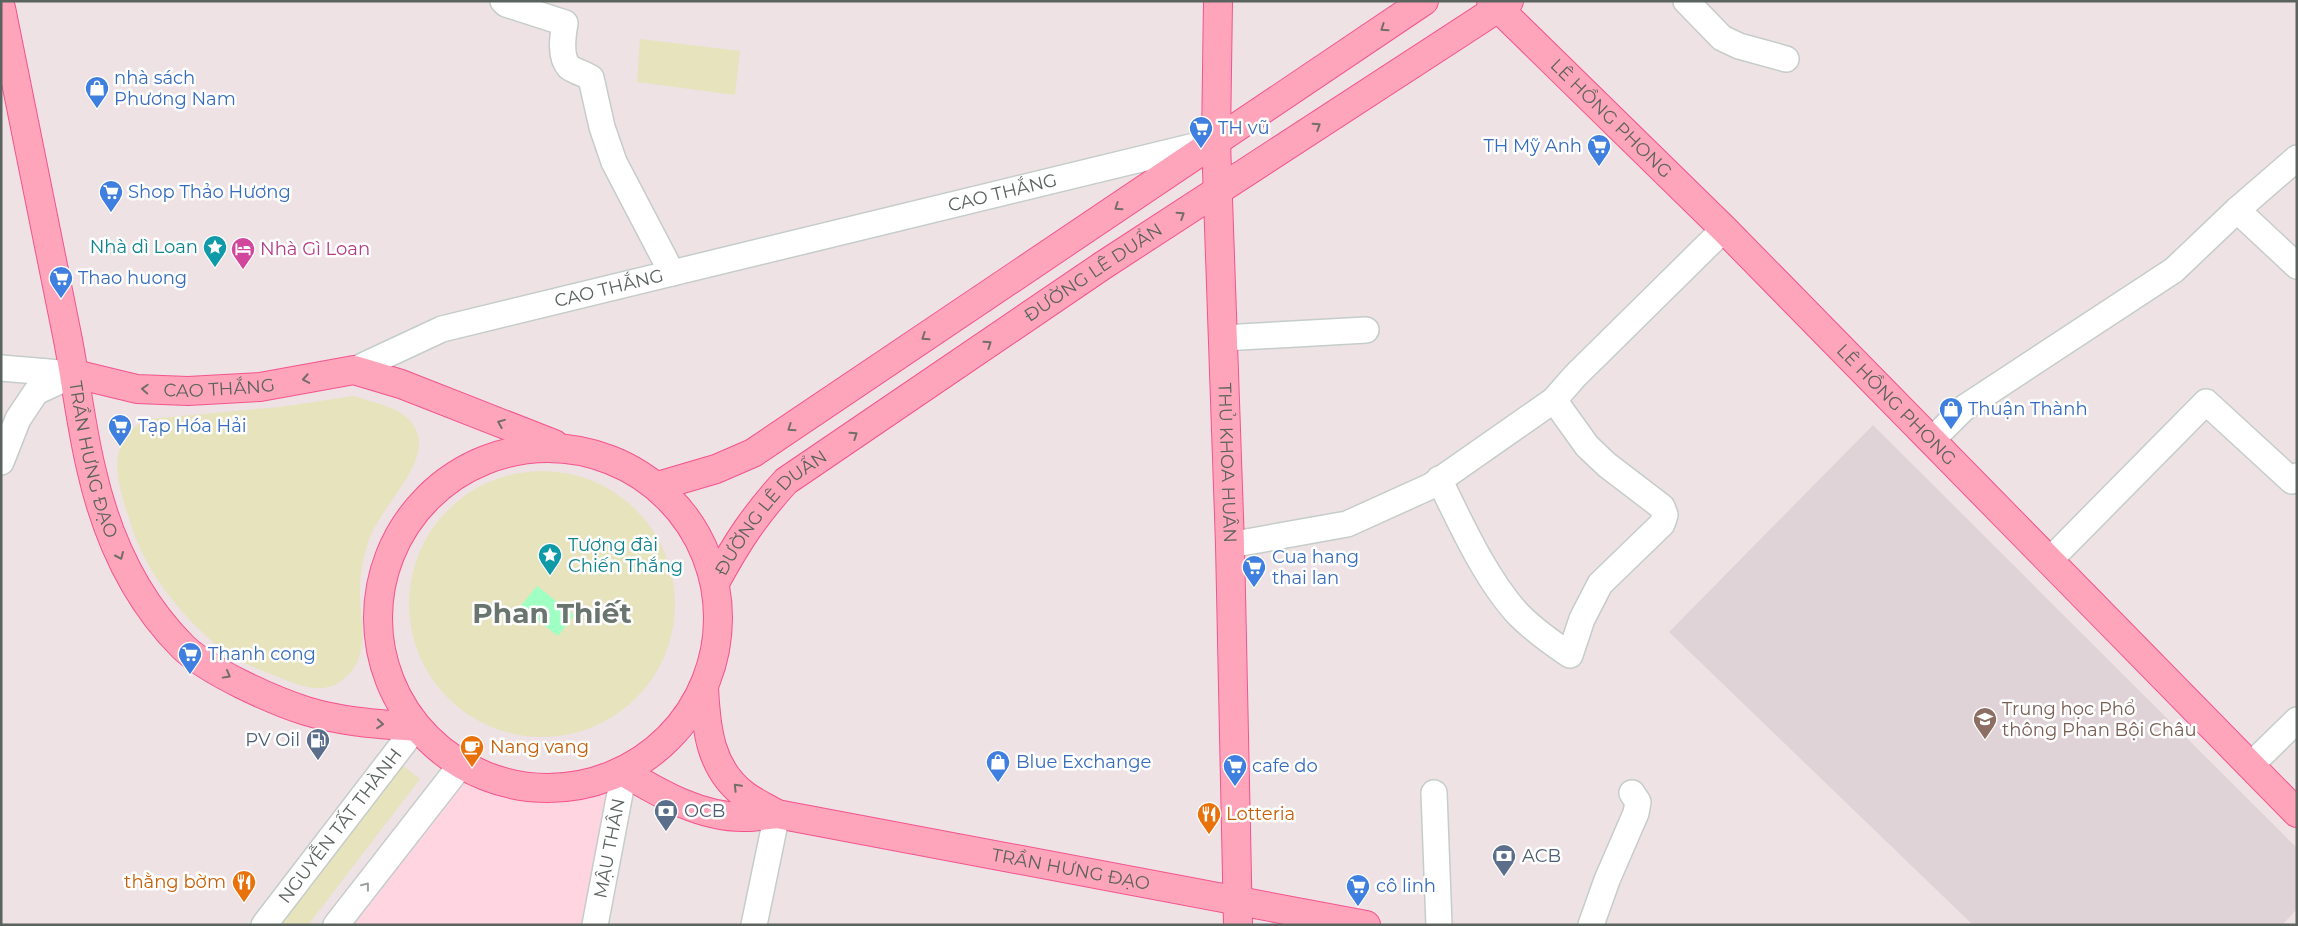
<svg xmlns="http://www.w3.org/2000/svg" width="2298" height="926" viewBox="0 0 2298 926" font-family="Montserrat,sans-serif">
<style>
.commercial{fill:#ffd5e2}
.education{fill:#e0d3d7}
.green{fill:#e6e3bd}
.water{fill:#a0ffc2}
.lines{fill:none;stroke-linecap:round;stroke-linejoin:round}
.minor-casing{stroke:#c5cdca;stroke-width:28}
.major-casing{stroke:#f5538e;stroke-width:30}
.minor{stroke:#fff;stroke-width:25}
.major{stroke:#ffa5bb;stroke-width:28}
.oneway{stroke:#736d6c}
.oneway2{stroke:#9ca19e}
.labels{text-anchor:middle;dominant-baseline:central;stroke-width:5;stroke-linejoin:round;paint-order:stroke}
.shop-label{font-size:18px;fill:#366cbe;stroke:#fff;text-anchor:start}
.street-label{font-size:18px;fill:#5a635e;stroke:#fff}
.culture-label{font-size:18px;fill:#0d838f;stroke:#fff;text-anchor:end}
.hotel-label{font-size:18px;fill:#b23c85;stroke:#fff;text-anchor:start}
.education-label{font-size:18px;fill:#785e54;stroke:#fff;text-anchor:start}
.service-label{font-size:18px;fill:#4e5e75;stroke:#fff;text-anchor:start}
.food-label{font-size:18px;fill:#c56008;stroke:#fff;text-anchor:start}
.town-label{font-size:28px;font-weight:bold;fill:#6b756f;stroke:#fff}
</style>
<rect width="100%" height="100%" fill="#eee2e5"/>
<polygon class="commercial" points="472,766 623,793 587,925 349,925"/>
<polygon class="education" points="1873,425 2297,848 2297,909 2282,925 1973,925 1669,632"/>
<g class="green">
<polygon points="640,39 740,51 735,95 637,82"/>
<path d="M354,396c22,8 54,11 63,36 13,33 -39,76 -49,111 -6,18 -9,36 -8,56 1,28 10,56 -14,78 -19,18 -41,11 -63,2 -22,-9 -46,-17 -64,-32 -37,-30 -74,-76 -88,-122 -12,-40 -30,-81 16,-106l133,-12z"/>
<circle cx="542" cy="604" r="133"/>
<polygon points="397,761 420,779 308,925 269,925"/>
</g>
<polygon class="water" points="537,586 574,615 558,636 520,607"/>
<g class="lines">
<g class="minor-casing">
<g id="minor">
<path d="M503,1l3,3 59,19c-2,12 -6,33 4,44 5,4 16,7 22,11l11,49 12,35 58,111"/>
<polyline points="1686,1 1722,38 1739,46 1786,59"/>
<polyline points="2237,210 2297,266"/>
<polyline points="1223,338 1366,330"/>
<polyline points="1,368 72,374"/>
<path id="s1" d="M354,370l88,-41 769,-187"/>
<polyline points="1931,441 1964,408 2174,270 2237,210 2297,158"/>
<polyline points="1,462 18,419 36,392 75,374"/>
<path d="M1439,479c21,43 47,101 80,136 15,15 33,28 51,40l12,-36 18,-35 62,-60 3,-9 -3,-8 -55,-42 -20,-19 -33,-46"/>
<polyline points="1230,545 1347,524 1431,486 1554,400 1575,376 1724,229"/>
<polyline points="2049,561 2206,402 2292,481 2297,476"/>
<polyline points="2250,766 2297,720"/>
<polyline points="1434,793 1439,925"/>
<path id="s2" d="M264,925l152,-198"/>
<polyline points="336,925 460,766"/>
<path id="s3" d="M595,925l29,-153"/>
<polyline points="754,925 777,814"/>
<polyline points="1591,925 1607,880 1636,813 1638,802 1632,793"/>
</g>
</g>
<g class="major-casing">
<g id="major">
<path id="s4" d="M1218,1l-2,140 14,404 8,380"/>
<path id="s5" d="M1491,1l233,228 573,584"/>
<path id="s6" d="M1,8c22,111 45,221 67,332 8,42 13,86 23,128 15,67 43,130 92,179 26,25 89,53 123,64 36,11 73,13 110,16"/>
<path id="s7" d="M75,374l62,15 51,2 72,-4 94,-17 47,14 153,60"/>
<circle cx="548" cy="618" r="170"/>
<polyline points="658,486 716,469 753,453 1424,1"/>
<path id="s8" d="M715,583c22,-41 40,-68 71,-102l316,-215 407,-265"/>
<path d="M704,687c2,42 6,83 42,109 10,7 21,12 31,18"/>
<path id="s9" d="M624,772c36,22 78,46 122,45 10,0 21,-2 31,-3l589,111"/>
</g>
</g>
<use href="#minor" class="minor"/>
<use href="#major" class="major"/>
</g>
<defs><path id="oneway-chevron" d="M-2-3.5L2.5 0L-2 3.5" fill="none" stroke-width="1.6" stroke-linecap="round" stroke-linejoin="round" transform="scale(1.25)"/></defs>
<g class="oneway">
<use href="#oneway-chevron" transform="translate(1384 28) rotate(146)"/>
<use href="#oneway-chevron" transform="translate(1317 126) rotate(-33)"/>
<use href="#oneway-chevron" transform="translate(1118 207) rotate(146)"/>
<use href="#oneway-chevron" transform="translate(1181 215) rotate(-33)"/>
<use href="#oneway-chevron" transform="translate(925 337) rotate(146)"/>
<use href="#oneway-chevron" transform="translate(988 344) rotate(-34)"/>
<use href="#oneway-chevron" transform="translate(306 379) rotate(170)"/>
<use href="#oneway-chevron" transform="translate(145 389) rotate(-177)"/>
<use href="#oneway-chevron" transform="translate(501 423) rotate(-158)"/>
<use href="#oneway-chevron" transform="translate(791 428) rotate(146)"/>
<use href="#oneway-chevron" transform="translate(854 435) rotate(-34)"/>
<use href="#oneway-chevron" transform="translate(120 556) rotate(66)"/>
<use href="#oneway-chevron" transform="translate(227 675) rotate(29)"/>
<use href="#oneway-chevron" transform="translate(380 724) rotate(5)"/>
<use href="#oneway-chevron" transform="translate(737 787) rotate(-134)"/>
</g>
<use class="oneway2" href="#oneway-chevron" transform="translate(366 886) rotate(-52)"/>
<defs>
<g id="shop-pin" transform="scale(1.25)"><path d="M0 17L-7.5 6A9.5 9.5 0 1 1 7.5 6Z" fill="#3f7fe0" stroke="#fff"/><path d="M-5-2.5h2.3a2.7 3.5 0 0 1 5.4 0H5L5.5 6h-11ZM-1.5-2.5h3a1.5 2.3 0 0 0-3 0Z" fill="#fff"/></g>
<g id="supermarket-pin" transform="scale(1.25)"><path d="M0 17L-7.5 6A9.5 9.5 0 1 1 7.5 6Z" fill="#3f7fe0" stroke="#fff"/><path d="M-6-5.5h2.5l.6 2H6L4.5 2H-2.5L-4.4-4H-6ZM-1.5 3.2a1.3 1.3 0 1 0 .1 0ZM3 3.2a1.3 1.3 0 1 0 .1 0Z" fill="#fff"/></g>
<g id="sight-pin" transform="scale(1.25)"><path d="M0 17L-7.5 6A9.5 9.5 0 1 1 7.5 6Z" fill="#0f9aa8" stroke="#fff"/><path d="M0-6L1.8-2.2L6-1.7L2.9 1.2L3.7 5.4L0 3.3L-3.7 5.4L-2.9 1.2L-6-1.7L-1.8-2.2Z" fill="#fff"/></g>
<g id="hotel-pin" transform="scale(1.25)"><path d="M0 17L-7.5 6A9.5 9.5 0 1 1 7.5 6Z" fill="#d1479c" stroke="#fff"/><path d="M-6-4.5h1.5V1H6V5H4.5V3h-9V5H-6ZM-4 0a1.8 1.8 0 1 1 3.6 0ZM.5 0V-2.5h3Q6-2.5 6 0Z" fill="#fff"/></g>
<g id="school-pin" transform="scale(1.25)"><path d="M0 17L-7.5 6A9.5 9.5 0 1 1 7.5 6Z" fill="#8d6e63" stroke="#fff"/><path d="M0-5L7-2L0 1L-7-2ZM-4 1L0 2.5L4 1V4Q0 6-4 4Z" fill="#fff"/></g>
<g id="fuel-pin" transform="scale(1.25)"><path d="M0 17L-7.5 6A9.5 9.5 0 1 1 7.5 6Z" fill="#5c6f8a" stroke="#fff"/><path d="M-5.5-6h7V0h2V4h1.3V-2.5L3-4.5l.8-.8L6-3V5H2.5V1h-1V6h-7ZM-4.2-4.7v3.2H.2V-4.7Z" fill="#fff"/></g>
<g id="cafe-pin" transform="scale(1.25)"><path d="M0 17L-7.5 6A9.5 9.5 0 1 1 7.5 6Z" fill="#e8710a" stroke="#fff"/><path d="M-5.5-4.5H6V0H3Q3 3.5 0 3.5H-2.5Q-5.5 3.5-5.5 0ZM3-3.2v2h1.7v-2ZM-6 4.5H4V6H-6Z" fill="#fff"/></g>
<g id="bank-pin" transform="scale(1.25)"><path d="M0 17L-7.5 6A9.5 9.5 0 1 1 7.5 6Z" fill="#5c6f8a" stroke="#fff"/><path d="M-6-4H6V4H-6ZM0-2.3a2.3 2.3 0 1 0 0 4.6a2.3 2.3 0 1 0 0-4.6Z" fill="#fff"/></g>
<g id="restaurant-pin" transform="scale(1.25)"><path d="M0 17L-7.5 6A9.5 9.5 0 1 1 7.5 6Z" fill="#e8710a" stroke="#fff"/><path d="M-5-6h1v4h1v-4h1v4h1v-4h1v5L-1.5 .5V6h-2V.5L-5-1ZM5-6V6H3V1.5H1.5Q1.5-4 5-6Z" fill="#fff"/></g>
</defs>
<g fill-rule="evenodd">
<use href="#shop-pin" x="97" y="88"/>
<use href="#supermarket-pin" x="1201" y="128"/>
<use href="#supermarket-pin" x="1599" y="146"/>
<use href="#supermarket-pin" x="111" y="192"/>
<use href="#sight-pin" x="215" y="247"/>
<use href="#hotel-pin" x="243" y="249"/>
<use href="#supermarket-pin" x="61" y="278"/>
<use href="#shop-pin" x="1951" y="409"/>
<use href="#supermarket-pin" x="120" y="426"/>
<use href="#sight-pin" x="550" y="555"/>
<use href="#supermarket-pin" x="1254" y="567"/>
<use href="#supermarket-pin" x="190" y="654"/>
<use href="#school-pin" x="1985" y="719"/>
<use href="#fuel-pin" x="318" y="740"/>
<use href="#cafe-pin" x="472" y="747"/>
<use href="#shop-pin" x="998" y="762"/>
<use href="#supermarket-pin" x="1235" y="766"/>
<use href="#bank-pin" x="666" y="811"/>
<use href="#restaurant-pin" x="1209" y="814"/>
<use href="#bank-pin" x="1504" y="856"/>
<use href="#restaurant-pin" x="244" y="882"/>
<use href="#supermarket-pin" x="1358" y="886"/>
</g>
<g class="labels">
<g class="shop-label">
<text x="114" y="78">nhà sách<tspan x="114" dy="21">Phương Nam</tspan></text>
<text x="1218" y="128">TH vũ</text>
<text x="1582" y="146" text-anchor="end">TH Mỹ Anh</text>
<text x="128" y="192">Shop Thảo Hương</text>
<text x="78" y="278">Thao huong</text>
<text x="1968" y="409">Thuận Thành</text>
<text x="138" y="426">Tạp Hóa Hải</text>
<text x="1272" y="557">Cua hang<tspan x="1272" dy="21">thai lan</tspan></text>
<text x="208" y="654">Thanh cong</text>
<text x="1016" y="762">Blue Exchange</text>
<text x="1252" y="766">cafe do</text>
<text x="1376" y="886">cô linh</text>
</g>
<g class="street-label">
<text stroke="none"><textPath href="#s5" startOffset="168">LÊ HỒNG PHONG</textPath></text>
<text stroke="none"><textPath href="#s1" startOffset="674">CAO THẮNG</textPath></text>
<text stroke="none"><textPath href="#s8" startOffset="496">ĐƯỜNG LÊ DUẨN</textPath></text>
<text stroke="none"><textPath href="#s1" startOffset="269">CAO THẮNG</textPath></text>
<text stroke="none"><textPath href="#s7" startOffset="146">CAO THẮNG</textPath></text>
<text stroke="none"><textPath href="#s5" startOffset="572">LÊ HỒNG PHONG</textPath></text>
<text stroke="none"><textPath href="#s6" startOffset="461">TRẦN HƯNG ĐẠO</textPath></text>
<text stroke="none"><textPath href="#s4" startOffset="462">THỦ KHOA HUÂN</textPath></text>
<text stroke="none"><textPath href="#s8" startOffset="91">ĐƯỜNG LÊ DUẨN</textPath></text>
<text stroke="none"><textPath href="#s2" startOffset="125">NGUYỄN TẤT THÀNH</textPath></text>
<text stroke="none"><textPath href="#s3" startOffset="78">MẬU THÂN</textPath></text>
<text stroke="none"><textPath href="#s9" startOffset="462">TRẦN HƯNG ĐẠO</textPath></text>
</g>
<g class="culture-label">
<text x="198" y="247">Nhà dì Loan</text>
<text x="568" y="545" text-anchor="start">Tượng đài<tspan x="568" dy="21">Chiến Thắng</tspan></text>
</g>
<g class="hotel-label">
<text x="260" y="249">Nhà Gì Loan</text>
</g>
<g class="education-label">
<text x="2002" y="709">Trung học Phổ<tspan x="2002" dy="21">thông Phan Bội Châu</tspan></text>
</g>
<g class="service-label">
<text x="300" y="740" text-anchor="end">PV Oil</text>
<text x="684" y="811">OCB</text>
<text x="1522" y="856">ACB</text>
</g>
<g class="food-label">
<text x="490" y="747">Nang vang</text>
<text x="1226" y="814">Lotteria</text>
<text x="226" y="882" text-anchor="end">thằng bờm</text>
</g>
<g class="town-label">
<text x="552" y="613">Phan Thiết</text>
</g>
</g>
<rect width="2298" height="926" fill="none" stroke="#5a635e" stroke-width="5"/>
</svg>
